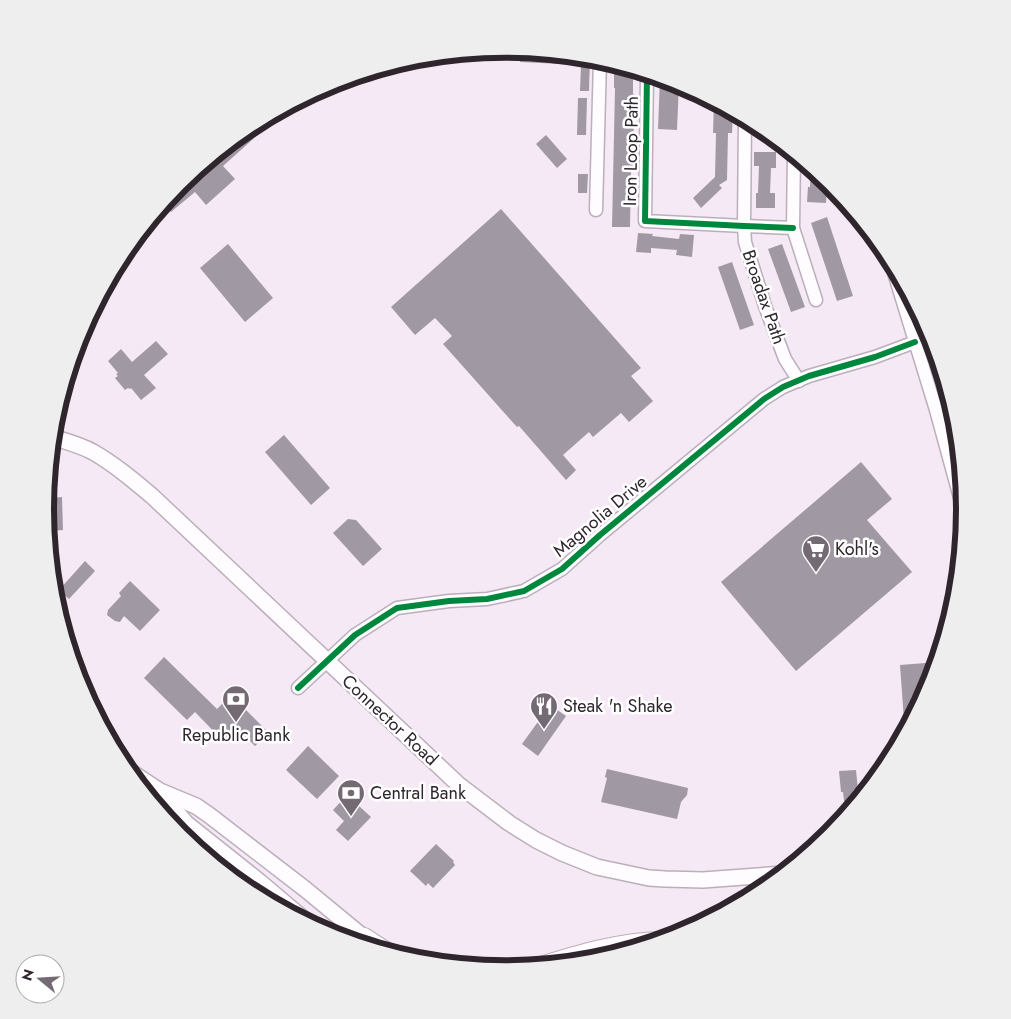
<svg xmlns="http://www.w3.org/2000/svg" width="1011" height="1019" viewBox="0 0 1011 1019" font-family="Jost,sans-serif">
<style>
.building{fill:#a098a3}
.lines{fill:none;stroke-linecap:round;stroke-linejoin:round}
.minor-casing{stroke:#baafba;stroke-width:15}
.major-casing{stroke:#baafba;stroke-width:18}
.highway-casing{stroke:#baafba;stroke-width:20}
.minor{stroke:#fefcfe;stroke-width:12}
.major{stroke:#fefcfe;stroke-width:15}
.highway{stroke:#fefcfe;stroke-width:18}
.cycleway-casing{stroke:#fff;stroke-width:9}
.cycleway{stroke:#00873e;stroke-width:6}
.labels{text-anchor:middle;dominant-baseline:central;stroke-width:5;stroke-linejoin:round;paint-order:stroke}
.street-label{font-size:18px;fill:#2e252d;stroke:#fff}
.poi-label{font-size:18px;fill:#2e252d;stroke:#fff;text-anchor:start}
.rim{fill:none;stroke:#2e252d;stroke-width:6}
</style>
<rect width="100%" height="100%" fill="#f6e9f6"/>
<g class="building">
<polygon points="521,53 590,57 589,91 580,91 581,65 520,62"/>
<polygon points="614,64 633,69 633,94 634,94 633,172 631,172 630,227 612,227 615,88 614,88"/>
<polygon points="660,78 679,83 677,130 658,129"/>
<polygon points="578,98 587,98 586,135 577,135"/>
<polygon points="714,101 733,111 732,133 728,133 727,180 719,185 722,188 701,208 693,198 715,177 716,133 713,133"/>
<polygon points="254,124 261,132 223,166 235,179 206,205 195,192 171,212 164,204 180,184"/>
<polygon points="756,124 762,127 771,135 756,135"/>
<polygon points="546,135 567,159 557,168 536,144"/>
<polygon points="754,152 776,152 776,168 771,168 770,193 775,193 775,208 756,208 756,193 758,193 759,166 754,166"/>
<polygon points="811,168 823,177 822,188 827,188 826,203 807,202 808,187 810,187"/>
<polygon points="578,174 588,174 587,193 578,193"/>
<polygon points="501,209 641,368 631,376 653,401 629,422 621,413 593,437 589,432 563,455 576,470 566,480 519,426 517,427 443,344 452,336 435,318 415,335 391,307"/>
<polygon points="827,217 853,296 837,301 811,223"/>
<polygon points="638,233 653,234 652,236 679,239 680,234 694,235 692,257 676,255 677,250 651,248 651,253 636,252"/>
<polygon points="228,244 273,298 245,322 200,268"/>
<polygon points="782,244 805,307 791,312 768,249"/>
<polygon points="732,262 754,325 740,330 718,267"/>
<polygon points="156,341 168,354 144,375 156,388 141,400 131,388 130,389 128,388 125,390 115,378 118,376 116,374 118,373 108,361 121,349 132,362"/>
<polygon points="284,435 330,488 311,505 265,452"/>
<polygon points="861,462 892,499 867,520 912,572 796,671 721,582"/>
<polygon points="62,497 63,530 50,531 49,498"/>
<polygon points="348,519 356,520 382,549 363,566 333,533"/>
<polygon points="85,561 95,571 69,599 59,590"/>
<polygon points="130,581 160,610 140,631 124,616 120,622 115,621 107,615 108,610 121,596 119,593"/>
<polygon points="164,657 217,709 231,695 269,733 255,746 243,734 237,741 231,735 224,742 195,712 187,720 144,678"/>
<polygon points="938,662 931,686 905,734 900,665"/>
<polygon points="550,705 566,716 538,756 522,744"/>
<polygon points="308,746 339,776 317,799 286,770"/>
<polygon points="607,769 688,788 687,795 681,802 677,819 601,802 607,778 605,777"/>
<polygon points="856,770 858,790 853,790 854,807 853,808 845,809 843,792 841,792 839,771"/>
<polygon points="347,795 371,817 348,841 336,830 344,821 333,810"/>
<polygon points="436,844 454,861 453,862 455,865 433,888 428,883 426,886 410,871"/>
</g>
<g class="lines">
<g class="minor-casing">
<g id="minor">
<polyline points="647,74 645,221 744,226 793,228"/>
<polyline points="745,118 744,226 745,242 765,306 785,359 799,381"/>
<polyline points="794,153 793,228 816,300"/>
<polyline points="596,210 600,59"/>
<polyline points="888,253 936,410 965,516"/>
<polyline points="298,688 355,635 397,608 449,601 487,599 524,591 562,569 600,535 764,399 783,387 809,376 875,357 915,342"/>
</g>
</g>
<g class="major-casing">
<g id="major">
<path d="M52,437c13,4 28,8 41,15 21,12 40,28 59,44l307,289 50,38 27,17 26,13 35,14 52,11 16,1 38,1 80,-6"/>
<polyline points="125,768 160,791 196,806 209,815 305,889 373,945"/>
<polyline points="160,793 186,823 260,882 312,926"/>
</g>
</g>
<g class="highway-casing">
<g id="highway">
<polyline points="364,937 387,952"/>
<path d="M538,967c40,-13 81,-25 123,-26"/>
</g>
</g>
<use href="#minor" class="minor"/>
<use href="#major" class="major"/>
<use href="#highway" class="highway"/>
<g class="cycleway-casing">
<g id="cycleway">
<polyline points="647,74 645,221 744,226 793,228"/>
<polyline points="298,688 355,635 397,608 449,601 487,599 524,591 562,569 600,535 764,399 783,387 809,376 875,357 915,342"/>
</g>
</g>
<use href="#cycleway" class="cycleway"/>
</g>
<defs>
<g id="supermarket-pin" transform="scale(1.4375)"><path d="M0 17L-7.5 6A9.5 9.5 0 1 1 7.5 6Z" fill="#746a73" stroke="#fff"/><path d="M-6-5.5h2.5l.6 2H6L4.5 2H-2.5L-4.4-4H-6ZM-1.5 3.2a1.3 1.3 0 1 0 .1 0ZM3 3.2a1.3 1.3 0 1 0 .1 0Z" fill="#fff"/></g>
<g id="bank-pin" transform="scale(1.4375)"><path d="M0 17L-7.5 6A9.5 9.5 0 1 1 7.5 6Z" fill="#746a73" stroke="#fff"/><path d="M-6-4H6V4H-6ZM0-2.3a2.3 2.3 0 1 0 0 4.6a2.3 2.3 0 1 0 0-4.6Z" fill="#fff"/></g>
<g id="restaurant-pin" transform="scale(1.4375)"><path d="M0 17L-7.5 6A9.5 9.5 0 1 1 7.5 6Z" fill="#746a73" stroke="#fff"/><path d="M-5-6h1v4h1v-4h1v4h1v-4h1v5L-1.5 .5V6h-2V.5L-5-1ZM5-6V6H3V1.5H1.5Q1.5-4 5-6Z" fill="#fff"/></g>
</defs>
<g fill-rule="evenodd">
<use href="#supermarket-pin" x="816" y="549"/>
<use href="#bank-pin" x="236" y="699"/>
<use href="#restaurant-pin" x="544" y="706"/>
<use href="#bank-pin" x="351" y="793"/>
</g>
<g class="labels">
<g class="street-label">
<text transform="translate(631 151) rotate(-89)">Iron Loop Path</text>
<text transform="translate(764 297) rotate(71)">Broadax Path</text>
<text transform="translate(600 516) rotate(-40)">Magnolia Drive</text>
<text transform="translate(390 720) rotate(43)">Connector Road</text>
</g>
<g class="poi-label">
<text x="835" y="549">Kohl's</text>
<text x="563" y="706">Steak 'n Shake</text>
<text x="236" y="735" text-anchor="middle">Republic Bank</text>
<text x="370" y="793">Central Bank</text>
</g>
</g>
<path d="M0 0H1011V1019H0ZM54 509a451 451 0 1 1 902 0a451 451 0 1 1-902 0Z" fill="#eee" fill-rule="evenodd"/>
<path class="rim" d="M54 509a451 451 0 1 1 902 0a451 451 0 1 1-902 0Z"/>
<g transform="translate(40 979) rotate(288)"><circle r="24" fill="#ffffff" stroke="#aba8ab"/>
<path d="M0-4L9 19L0 12L-9 19Z" fill="#746a73"/>
<text y="-8" font-size="14" font-weight="bold" text-anchor="middle" fill="#2e252d">N</text>
</g>
</svg>
